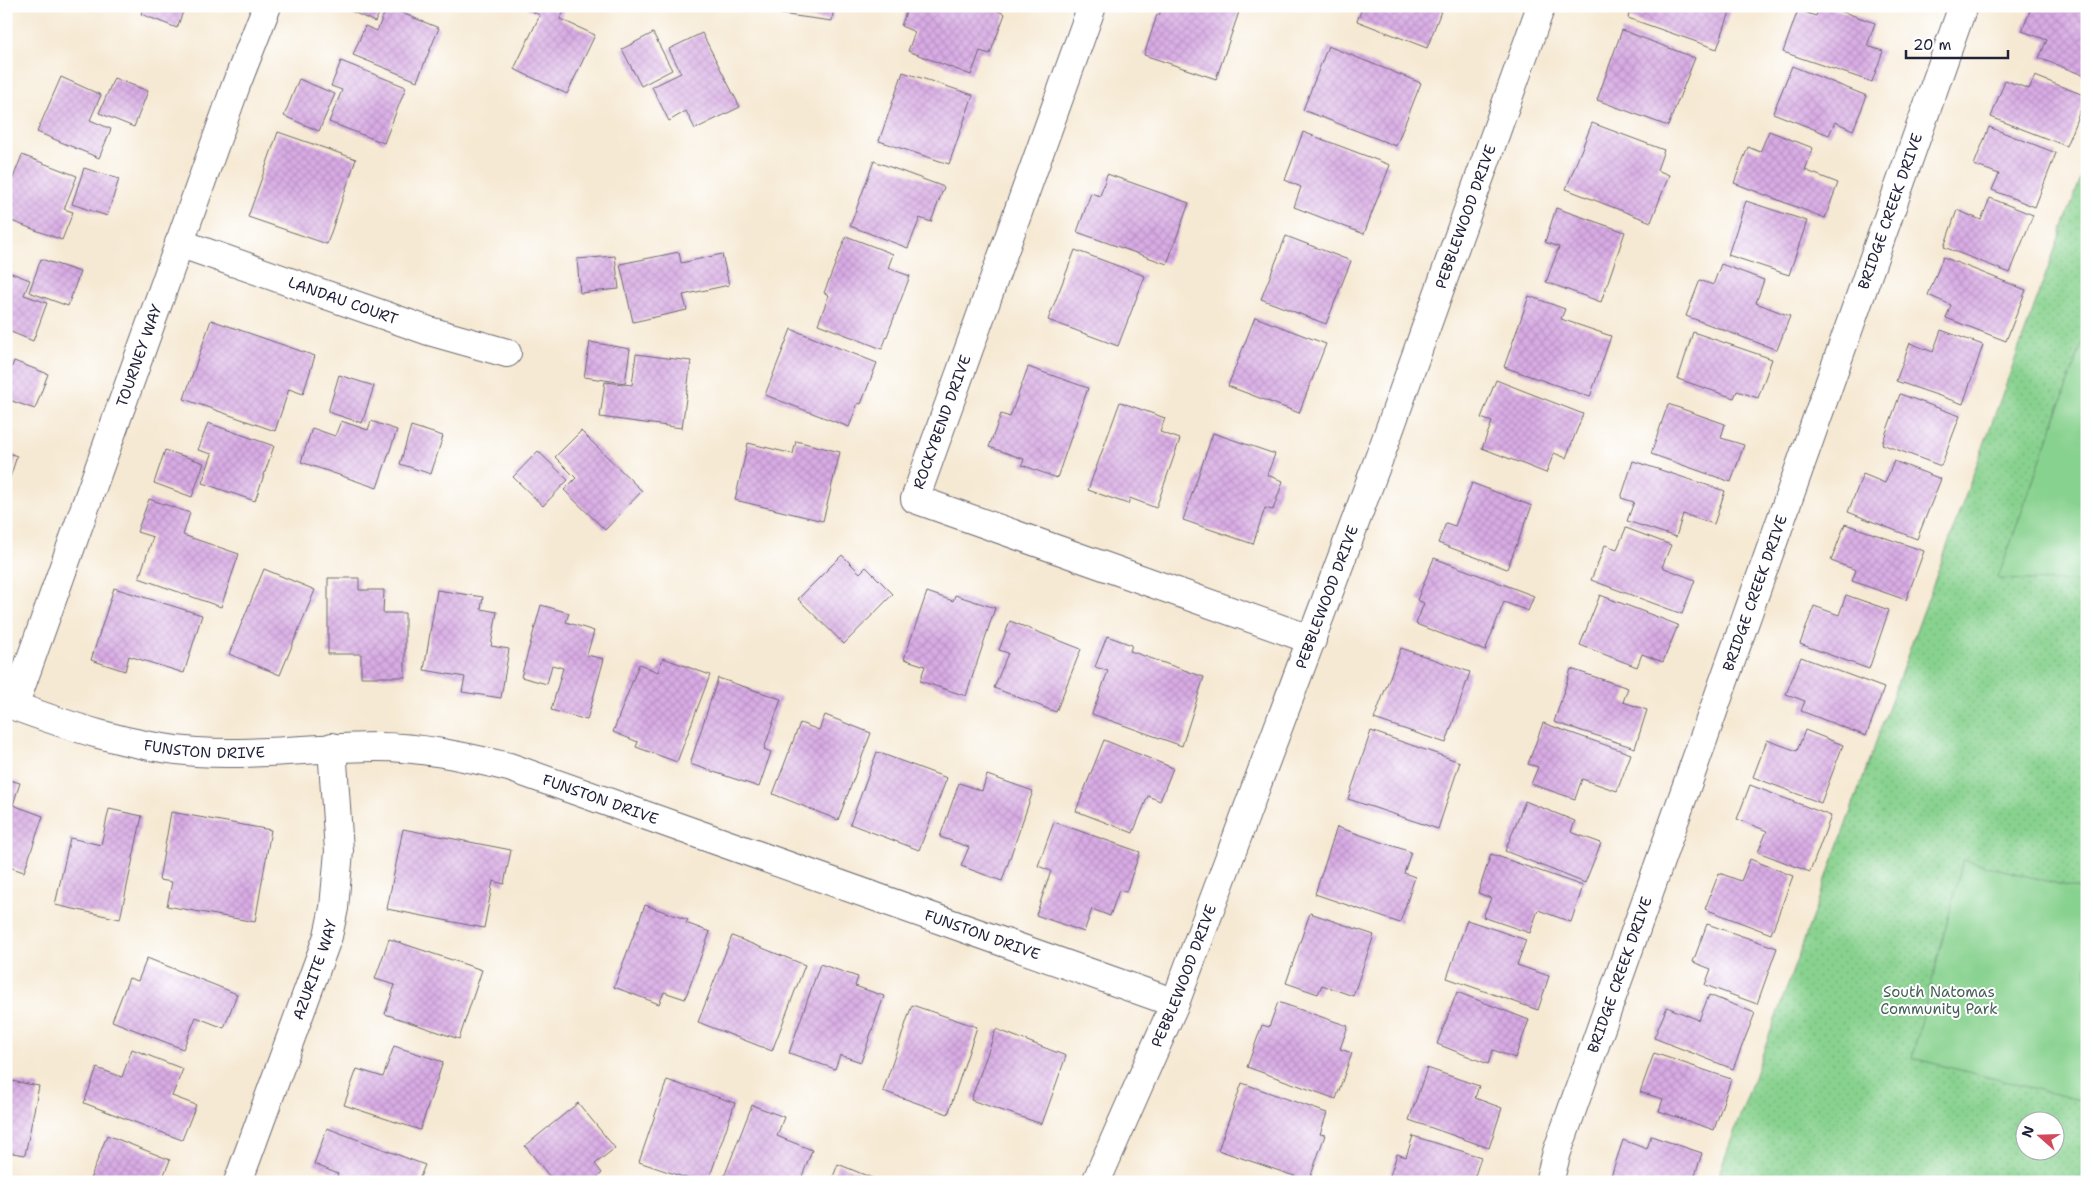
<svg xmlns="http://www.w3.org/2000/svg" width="2093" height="1188" viewBox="0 0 2093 1188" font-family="'Shantell Sans',sans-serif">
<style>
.grass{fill:url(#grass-dots);stroke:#557a65;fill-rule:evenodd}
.garden{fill:#88d28f;stroke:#557a65}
.building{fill:url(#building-cross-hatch)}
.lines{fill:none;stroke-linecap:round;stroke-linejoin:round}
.minor-casing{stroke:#6c6870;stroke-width:30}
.minor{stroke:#fff;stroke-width:28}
.labels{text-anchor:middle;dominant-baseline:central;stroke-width:4;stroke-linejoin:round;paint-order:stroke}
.street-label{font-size:15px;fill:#22223b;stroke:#fff}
.park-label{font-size:15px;fill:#466058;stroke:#fff}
</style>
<defs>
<pattern id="grass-dots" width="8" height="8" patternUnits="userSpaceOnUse" patternTransform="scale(1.25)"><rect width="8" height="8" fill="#88d28f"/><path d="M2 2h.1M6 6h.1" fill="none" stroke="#75b47c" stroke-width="1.8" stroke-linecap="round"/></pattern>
<pattern id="building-cross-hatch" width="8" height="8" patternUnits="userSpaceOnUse" patternTransform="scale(1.25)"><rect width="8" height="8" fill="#d8abe4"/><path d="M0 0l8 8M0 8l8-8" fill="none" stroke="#b993c4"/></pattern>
</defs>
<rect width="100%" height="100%" fill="#fff"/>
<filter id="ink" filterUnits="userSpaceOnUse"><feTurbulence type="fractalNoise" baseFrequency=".02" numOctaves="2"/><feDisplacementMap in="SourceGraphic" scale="10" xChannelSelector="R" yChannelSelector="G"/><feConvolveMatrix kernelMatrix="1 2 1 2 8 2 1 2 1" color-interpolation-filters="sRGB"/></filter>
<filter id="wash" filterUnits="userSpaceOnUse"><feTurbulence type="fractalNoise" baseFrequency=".0096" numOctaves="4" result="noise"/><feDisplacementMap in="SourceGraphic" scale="20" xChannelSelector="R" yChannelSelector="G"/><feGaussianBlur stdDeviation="1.12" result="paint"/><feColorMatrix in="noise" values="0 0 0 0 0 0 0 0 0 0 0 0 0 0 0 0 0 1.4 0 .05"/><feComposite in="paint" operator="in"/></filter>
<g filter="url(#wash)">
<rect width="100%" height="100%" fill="#f6e9d3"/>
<path class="grass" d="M2087,161v1021h-371zM2026,1120h30v30h-30z"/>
<g class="garden">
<polygon points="2087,330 2087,582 1998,579 1998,578"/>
<polygon points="1963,860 2087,891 2087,1102 1912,1058"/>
</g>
<g id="blocks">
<g class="building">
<polygon points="144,6 185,6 177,28 141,14"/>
<polygon points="340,6 383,6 375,22"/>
<polygon points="529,6 567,6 560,19 595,35 567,94 514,69 540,15 527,9"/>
<polygon points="734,6 771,6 770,12 733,8"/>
<polygon points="781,6 834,6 832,21 780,14"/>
<polygon points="908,6 986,6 1005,14 990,54 980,51 971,75 908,51 915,32 901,26"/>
<polygon points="1162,6 1232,6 1240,9 1216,79 1144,55 1157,15 1159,16"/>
<polygon points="1363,6 1443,6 1427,48 1357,21"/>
<polygon points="1631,6 1732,6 1717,49 1628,18"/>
<polygon points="1819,6 1826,6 1875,23 1867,46 1883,51 1872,82 1783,52 1798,10 1816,16"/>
<polygon points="2032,6 2068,6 2087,14 2087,65 2083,75 2039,58 2047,40 2022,31"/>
<polygon points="387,7 439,28 417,81 353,55 365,26 377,31"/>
<polygon points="1622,30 1695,58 1668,126 1597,100"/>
<polygon points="653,33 672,70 641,86 622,49"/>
<polygon points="702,33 740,107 695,129 686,111 669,121 652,87 681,73 669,49"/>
<polygon points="1328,46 1421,83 1396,146 1303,110"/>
<polygon points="341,61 406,87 384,143 329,122 342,90 331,86"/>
<polygon points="1792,66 1867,96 1853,130 1835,122 1829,135 1773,113"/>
<polygon points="903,72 973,95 949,164 879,141"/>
<polygon points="2035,76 2086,96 2066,146 1991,117 2005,80 2029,89"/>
<polygon points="61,77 101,95 90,120 111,129 99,158 37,132"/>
<polygon points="114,78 148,91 134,127 99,113"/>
<polygon points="299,79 335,94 319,131 284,116"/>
<polygon points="1592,123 1664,150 1657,170 1669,175 1651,222 1566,189"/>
<polygon points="1989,127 2056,153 2035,207 1992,190 1999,174 1974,165"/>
<polygon points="1769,131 1813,148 1805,170 1838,183 1825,218 1734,183 1748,147 1760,152"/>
<polygon points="278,132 356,159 327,244 248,217"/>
<polygon points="1303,132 1390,165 1364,234 1294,207 1301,187 1285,180"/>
<polygon points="22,155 77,176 64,209 73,212 62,240 6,219 6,196"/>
<polygon points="874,161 944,187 931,222 920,218 908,248 850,226"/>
<polygon points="84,168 119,179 107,216 72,204"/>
<polygon points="1107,174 1189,203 1167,264 1077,232 1091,193 1100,196"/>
<polygon points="1990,198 2033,215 2010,273 1944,247 1957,210 1981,220"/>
<polygon points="1746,201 1807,221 1789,275 1728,255"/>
<polygon points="1556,208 1625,232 1601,302 1546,282 1559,247 1545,242"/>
<polygon points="846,236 893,254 888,268 910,276 882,349 818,324 829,295 824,293"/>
<polygon points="1286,236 1351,261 1326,324 1261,299"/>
<polygon points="1075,250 1145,276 1118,346 1048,320"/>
<polygon points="679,252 681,263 722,254 729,285 683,295 687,310 633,322 620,264"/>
<polygon points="615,256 619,289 580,293 577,259"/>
<polygon points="1943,257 2026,290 2006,341 1946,318 1951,305 1928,295"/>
<polygon points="41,259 80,272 68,306 29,292"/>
<polygon points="1721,264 1764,280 1756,303 1790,316 1777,350 1686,316 1700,280 1713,285"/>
<polygon points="6,271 30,280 24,295 47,303 33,341 6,330"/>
<polygon points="1529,296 1565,309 1561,319 1611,336 1590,397 1504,367"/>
<polygon points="1255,317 1326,344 1299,413 1228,386"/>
<polygon points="211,320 315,356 303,394 289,389 275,431 184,399"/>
<polygon points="791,329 877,363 861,404 858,403 849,427 765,395"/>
<polygon points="1941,330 1983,345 1963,404 1896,381 1910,343 1933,352"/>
<polygon points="1693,332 1772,359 1758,398 1737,391 1734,398 1678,379"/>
<polygon points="590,342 630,349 625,383 584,377"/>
<polygon points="636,354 691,361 682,428 600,417 605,382 632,385"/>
<polygon points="14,361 48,374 35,409 6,399 6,382"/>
<polygon points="1028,367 1088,388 1057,478 1022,465 1024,459 989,447 1001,414 1010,417"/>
<polygon points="339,375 374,386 362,423 328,412"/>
<polygon points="1496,380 1583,414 1566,458 1554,453 1546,473 1482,448 1492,422 1481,418"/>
<polygon points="1900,394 1960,416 1941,466 1882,444"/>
<polygon points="1120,402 1165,418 1160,432 1180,439 1156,508 1130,498 1128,504 1088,490"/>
<polygon points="1668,404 1725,424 1721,438 1744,445 1731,482 1651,454"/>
<polygon points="341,421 368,430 371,421 397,430 377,488 301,462 312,428 335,436"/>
<polygon points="208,423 274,446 255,501 202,483 212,454 198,450"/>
<polygon points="411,426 443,436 431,474 400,464"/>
<polygon points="581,431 642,491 605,530 564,490 576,478 555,457"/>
<polygon points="1213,433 1275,454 1267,475 1283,481 1273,510 1265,508 1253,544 1183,520"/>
<polygon points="796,441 840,452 823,521 735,500 748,443 793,454"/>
<polygon points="165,450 204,463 192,497 154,483"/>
<polygon points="538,451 568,480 543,506 513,477"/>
<polygon points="6,452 17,456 7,487 6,487"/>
<polygon points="1633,461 1725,491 1714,524 1683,514 1676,537 1627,521 1634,502 1621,498"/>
<polygon points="1894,461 1941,479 1917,539 1848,512 1863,474 1885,483"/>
<polygon points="1472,483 1532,506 1507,569 1438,543 1446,523 1455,526"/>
<polygon points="149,499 190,513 183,535 239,554 221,607 139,578 153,537 137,532"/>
<polygon points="1845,524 1924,551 1906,600 1852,581 1856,570 1831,561"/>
<polygon points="1626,528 1671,545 1662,567 1695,580 1682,614 1591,580 1605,545 1617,549"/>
<polygon points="842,555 860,573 866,567 893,594 844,644 798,599"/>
<polygon points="1434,558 1534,596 1528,611 1504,602 1485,651 1416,624 1424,603 1417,600"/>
<polygon points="264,569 315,590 280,675 229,654"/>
<polygon points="328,578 359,578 359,590 384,590 383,613 405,613 405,677 361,677 361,654 328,654"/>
<polygon points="114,588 202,615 184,673 129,656 125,671 91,660"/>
<polygon points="437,590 483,597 481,609 497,612 491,646 509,649 501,698 462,692 465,677 424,670"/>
<polygon points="927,592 953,601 955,595 995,608 966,696 920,681 925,666 904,659"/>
<polygon points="1600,595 1678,625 1663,662 1642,654 1637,667 1580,645"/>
<polygon points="1846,595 1889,610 1869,669 1800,644 1814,606 1839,615"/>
<polygon points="541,605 569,613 566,622 594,631 587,655 604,659 587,720 551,710 563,668 552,665 547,684 521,677"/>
<polygon points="1010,621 1081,649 1056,712 994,688 1008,653 999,650"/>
<polygon points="1107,636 1132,645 1130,651 1204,677 1182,746 1092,714 1108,671 1095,667"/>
<polygon points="1401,648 1470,672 1446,743 1374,719"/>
<polygon points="1801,657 1884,688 1866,736 1801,711 1805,701 1786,694"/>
<polygon points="663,658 710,675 677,762 636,747 638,742 613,732 639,664 658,672"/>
<polygon points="1571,669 1628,688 1623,702 1647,710 1635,748 1554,722"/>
<polygon points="718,678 781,699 764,749 771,752 759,787 690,764"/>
<polygon points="825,715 871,733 838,820 773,794 800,723 819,730"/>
<polygon points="1543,723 1631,754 1617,791 1582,779 1575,799 1531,784 1538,767 1528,764"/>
<polygon points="1805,730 1843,745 1821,803 1753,777 1767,740 1797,751"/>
<polygon points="1371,731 1460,762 1438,829 1348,799"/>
<polygon points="1104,740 1173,768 1160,801 1148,796 1133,833 1076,811"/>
<polygon points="877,752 947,778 919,850 850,824"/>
<polygon points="987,775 1033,791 1002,881 961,866 969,847 940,837 959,783 982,791"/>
<polygon points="6,779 20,783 13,805 43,816 24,872 6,866"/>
<polygon points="1750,785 1831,816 1810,872 1758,852 1767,831 1737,819"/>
<polygon points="1525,801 1575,821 1571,832 1601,843 1585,883 1505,851"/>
<polygon points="109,809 142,816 120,919 55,905 70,838 101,845"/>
<polygon points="171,812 271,830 255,922 167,906 172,882 159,880"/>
<polygon points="1054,822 1140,852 1126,892 1119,890 1110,916 1092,909 1084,932 1036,915 1051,871 1038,866"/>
<polygon points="1337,827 1411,852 1404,873 1415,877 1400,923 1315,894"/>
<polygon points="403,829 511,850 504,884 493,881 484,928 387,909"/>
<polygon points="1491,854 1583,886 1571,922 1538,910 1530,933 1483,917 1491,898 1478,893"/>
<polygon points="1750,859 1793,876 1771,934 1705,909 1719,873 1741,881"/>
<polygon points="645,905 688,920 686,923 710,932 685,999 664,992 659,1004 614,987"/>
<polygon points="1310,913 1374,935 1353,996 1322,985 1318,994 1286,983"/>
<polygon points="1467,920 1526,940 1517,965 1549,976 1538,1010 1447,978"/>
<polygon points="1707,924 1777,948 1757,1004 1705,985 1711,969 1693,962"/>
<polygon points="732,936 805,965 772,1051 698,1022"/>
<polygon points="389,939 482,970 459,1039 385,1014 395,985 375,979"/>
<polygon points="147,958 237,994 224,1028 196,1017 183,1049 112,1021 129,978 138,981"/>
<polygon points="820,964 858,977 855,986 884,996 861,1062 840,1055 835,1069 789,1053"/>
<polygon points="1457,992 1529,1020 1515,1058 1493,1050 1488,1064 1437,1044"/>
<polygon points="1709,995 1755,1013 1733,1069 1654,1038 1667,1007 1699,1020"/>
<polygon points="1278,1002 1348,1026 1340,1049 1352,1053 1336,1099 1247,1067 1262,1025 1269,1027"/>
<polygon points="912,1005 977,1027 948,1114 883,1091"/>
<polygon points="996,1029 1066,1056 1042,1124 971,1100"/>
<polygon points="394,1046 443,1062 420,1130 344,1105 357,1069 383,1077"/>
<polygon points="132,1049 183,1069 172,1096 196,1105 182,1140 84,1103 97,1068 122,1077"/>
<polygon points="1654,1053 1731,1079 1714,1130 1659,1111 1663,1099 1640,1092"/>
<polygon points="1427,1068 1479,1086 1475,1098 1502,1108 1489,1148 1409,1120"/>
<polygon points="6,1080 39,1086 25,1155 6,1152"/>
<polygon points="667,1080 735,1103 708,1182 698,1182 639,1162"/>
<polygon points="1242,1083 1327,1113 1320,1134 1325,1135 1309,1181 1218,1150"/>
<polygon points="578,1103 615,1148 595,1164 602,1173 592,1182 554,1182 525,1146"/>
<polygon points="752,1105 784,1117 777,1136 812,1150 800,1182 722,1182"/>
<polygon points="327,1128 425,1165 418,1182 335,1182 338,1174 314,1164"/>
<polygon points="107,1135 170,1160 161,1182 89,1182"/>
<polygon points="1413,1136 1481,1157 1473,1182 1388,1182 1397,1154 1406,1157"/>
<polygon points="1651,1136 1702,1153 1693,1182 1619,1182 1610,1179 1623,1140 1647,1149"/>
<polygon points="838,1164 882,1182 831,1182"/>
<polygon points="925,1175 945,1181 945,1182 922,1182"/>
</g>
</g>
</g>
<g filter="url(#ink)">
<use href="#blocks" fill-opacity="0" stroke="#6c6870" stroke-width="1"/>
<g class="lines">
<g class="minor-casing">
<g id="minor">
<polyline points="1092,6 915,499 1312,640"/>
<path id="s1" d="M179,243l250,88 78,22"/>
<path id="s2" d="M6,703c62,23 124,44 190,49 61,4 121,-5 182,-5 45,0 87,10 131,20l666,236"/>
<path id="s3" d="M14,706l222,-621 31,-79"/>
<path id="s4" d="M238,1182l90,-246 6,-28 5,-57 -7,-104"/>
<path id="s5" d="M1096,1182l79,-179 209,-558 157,-439"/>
<path id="s6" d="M1549,1182l8,-30 406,-1146"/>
</g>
</g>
<use href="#minor" class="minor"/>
</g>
</g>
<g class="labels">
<g class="street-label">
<text stroke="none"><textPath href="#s6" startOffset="1029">BRIDGE CREEK DRIVE</textPath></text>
<text stroke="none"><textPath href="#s5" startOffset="1034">PEBBLEWOOD DRIVE</textPath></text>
<text stroke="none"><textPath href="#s1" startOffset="174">LANDAU COURT</textPath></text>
<text stroke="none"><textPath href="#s3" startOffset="372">TOURNEY WAY</textPath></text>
<text transform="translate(942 422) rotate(-70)">ROCKYBEND DRIVE</text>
<text stroke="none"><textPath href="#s6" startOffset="624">BRIDGE CREEK DRIVE</textPath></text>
<text stroke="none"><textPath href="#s5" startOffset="629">PEBBLEWOOD DRIVE</textPath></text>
<text stroke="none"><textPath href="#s2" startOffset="205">FUNSTON DRIVE</textPath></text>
<text stroke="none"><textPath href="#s2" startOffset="609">FUNSTON DRIVE</textPath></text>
<text stroke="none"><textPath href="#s2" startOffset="1014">FUNSTON DRIVE</textPath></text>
<text stroke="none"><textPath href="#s4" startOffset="226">AZURITE WAY</textPath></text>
<text stroke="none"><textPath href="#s6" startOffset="219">BRIDGE CREEK DRIVE</textPath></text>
<text stroke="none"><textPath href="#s5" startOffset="224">PEBBLEWOOD DRIVE</textPath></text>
</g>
<g class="park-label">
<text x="1939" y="992">South Natomas<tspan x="1939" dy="17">Community Park</tspan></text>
</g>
</g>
<rect width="2093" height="1188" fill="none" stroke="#fff" stroke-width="25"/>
<g transform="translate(2040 1136) rotate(290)"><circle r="24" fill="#ffffff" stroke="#a7a7b1"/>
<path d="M0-4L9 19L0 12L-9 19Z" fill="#d1495b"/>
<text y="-8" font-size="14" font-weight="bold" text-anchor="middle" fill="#22223b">N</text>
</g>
<path d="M1906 50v8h102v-8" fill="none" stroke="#22223b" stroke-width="2.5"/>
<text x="1913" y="50" font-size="15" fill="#22223b" stroke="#ffffff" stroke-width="4" paint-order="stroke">20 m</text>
</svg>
